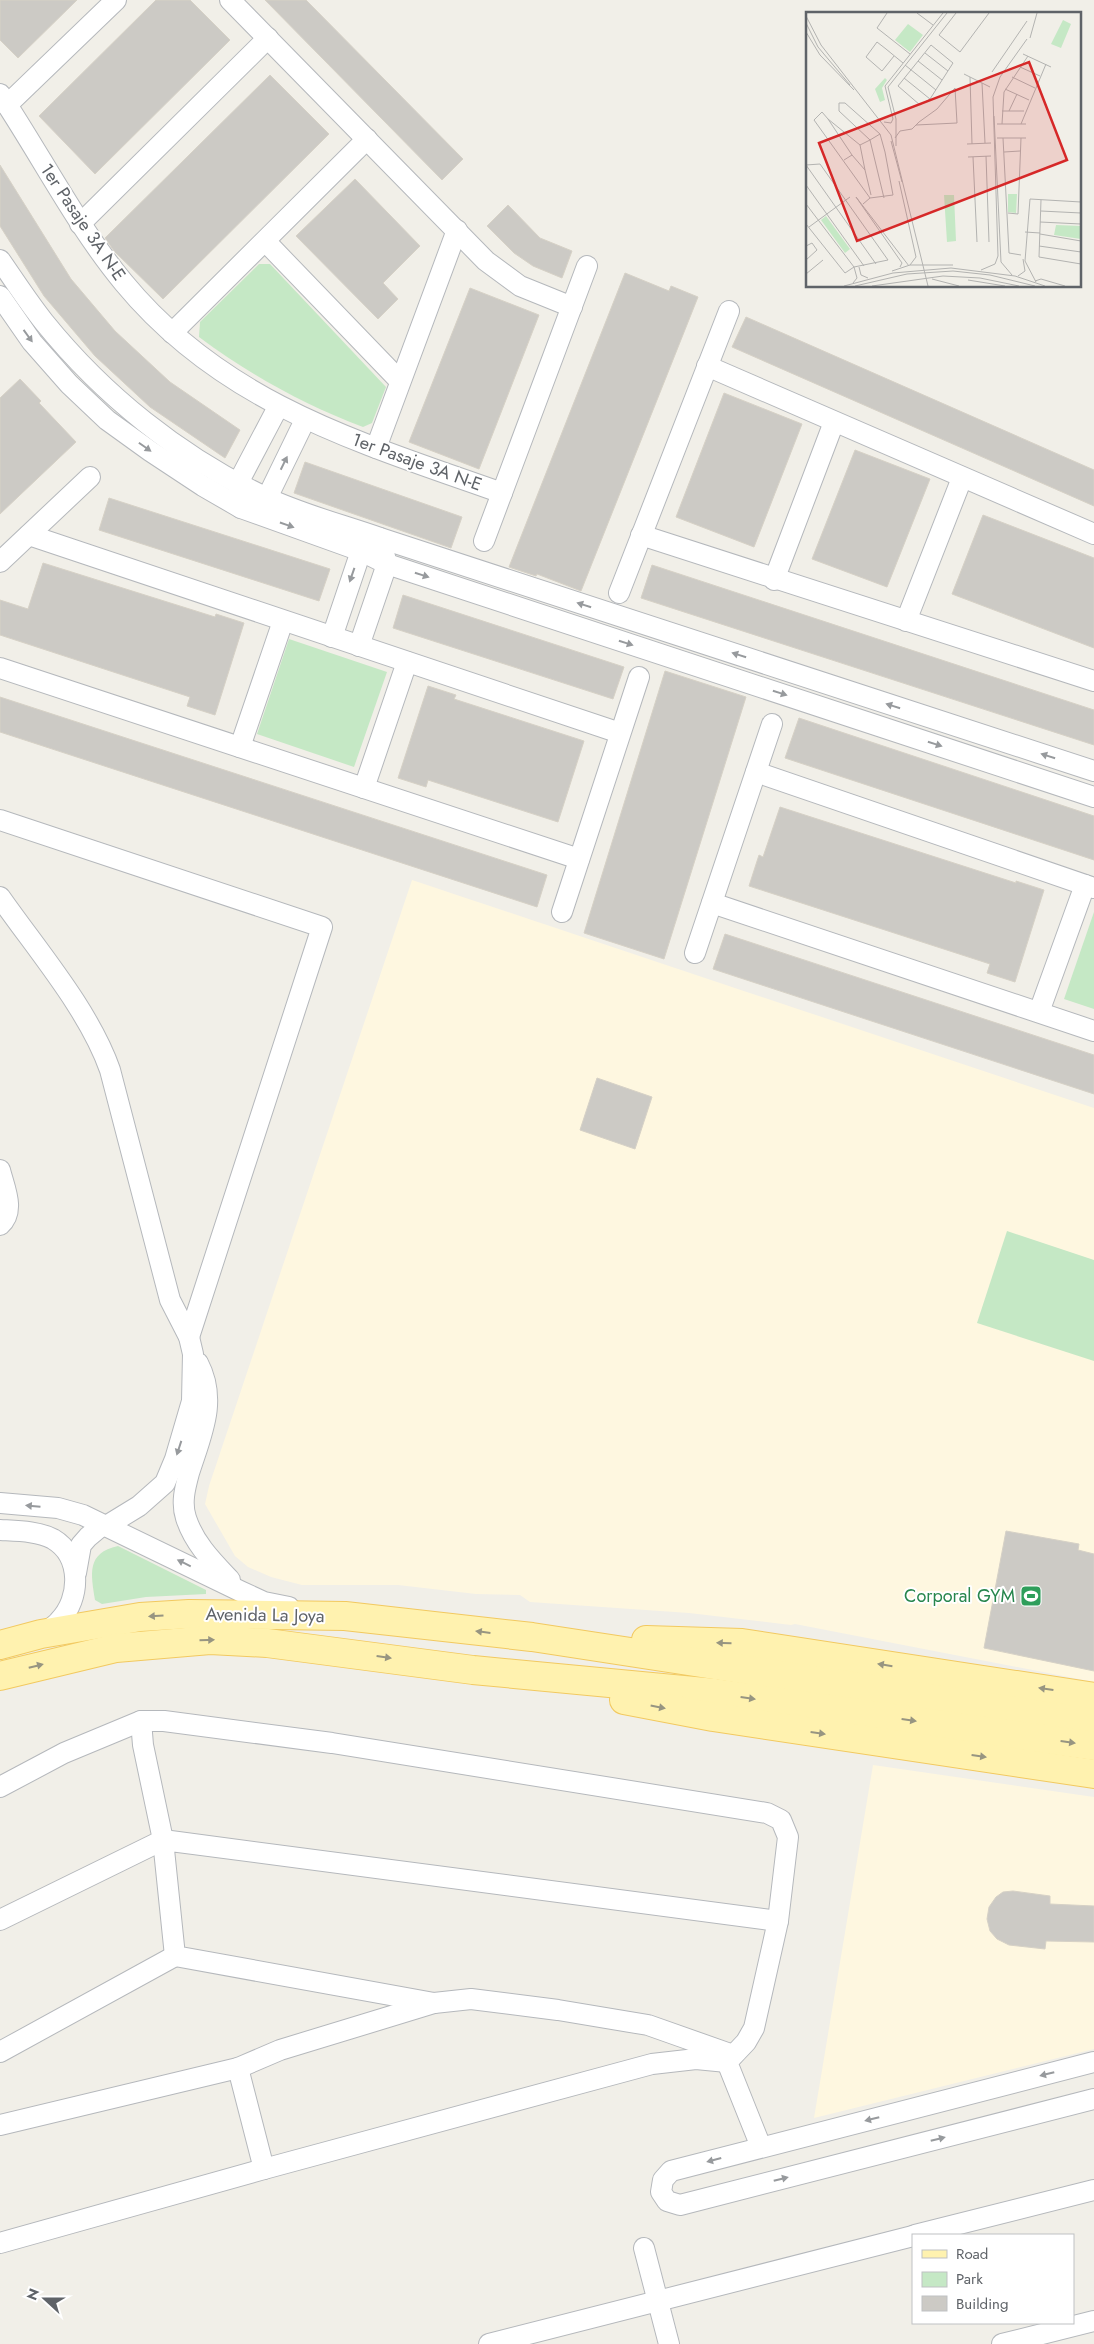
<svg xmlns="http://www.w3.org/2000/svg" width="1094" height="2344" viewBox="0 0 1094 2344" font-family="Jost,sans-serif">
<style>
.commercial{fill:#fef7e0}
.green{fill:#c5e8c5}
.building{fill:#cccac5;stroke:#d6d1c6}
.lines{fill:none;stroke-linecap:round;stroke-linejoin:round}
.street-casing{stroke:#b5b8bc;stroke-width:22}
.primary-casing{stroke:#f2c960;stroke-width:30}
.street{stroke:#fff;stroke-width:20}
.primary{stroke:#fff2af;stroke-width:28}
.oneway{fill:#979a9d}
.oneway2{fill:#979581}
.labels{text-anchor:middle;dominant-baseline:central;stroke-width:4;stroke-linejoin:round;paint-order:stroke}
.street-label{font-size:18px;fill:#5f6368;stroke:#fff}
.leisure-label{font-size:18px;fill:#27864d;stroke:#fff;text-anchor:end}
.inset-road{fill:none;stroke:#b3b3b1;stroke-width:1}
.view{fill:#d62828;fill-opacity:0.15;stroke:#d62828;stroke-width:2.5}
.inset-edge{fill:none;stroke:#5f6368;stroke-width:2.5}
</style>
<rect width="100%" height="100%" fill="#f1efe8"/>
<g class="commercial">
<polygon points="412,880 1094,1108 1094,1682 795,1624 791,1625 689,1613 530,1602 520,1595 476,1594 398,1585 302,1585 271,1577 248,1567 235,1556 205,1504 209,1486"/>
<polygon points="873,1765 1094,1797 1094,2049 814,2118"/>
</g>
<g class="green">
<path d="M259,264h11l116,123 -14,36 -9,4c-59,-22 -113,-52 -164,-90l1,-15z"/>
<polygon points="289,639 387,672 354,767 257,734"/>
<polygon points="1094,912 1094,1009 1064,999"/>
<polygon points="1007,1231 1094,1260 1094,1361 977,1323"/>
<path d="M118,1546l88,44v4l-60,3 -44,7 -7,-4c-4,-26 -9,-47 23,-54z"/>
</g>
<g class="building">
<polygon points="0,0 77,0 18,58 0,40"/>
<polygon points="156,0 190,0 230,40 95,174 39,116"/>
<polygon points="265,0 306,0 463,159 442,180"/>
<polygon points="270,75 329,134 163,299 114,251 105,238"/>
<polygon points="0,165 71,279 115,331 170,382 240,430 225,458 150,407 95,356 44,296 0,226"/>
<polygon points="355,179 420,246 383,283 398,299 378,319 296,236"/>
<polygon points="508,205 540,238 572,251 562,278 533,266 514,253 487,226"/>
<polygon points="625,273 669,291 671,286 698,297 581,591 537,574 536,576 509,567"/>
<polygon points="470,288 539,315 479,469 409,442"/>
<polygon points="746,317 1094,470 1094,506 732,347"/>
<polygon points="20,379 41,401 39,403 76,442 0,514 0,398"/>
<polygon points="724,393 802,424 754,547 676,517"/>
<polygon points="855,450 930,479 887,587 812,559"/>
<polygon points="305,462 462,517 451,548 294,493"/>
<polygon points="109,498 330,569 319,601 99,530"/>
<polygon points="983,515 1094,558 1094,648 952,594"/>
<polygon points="43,563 215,617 216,614 244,623 215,715 187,706 190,697 0,635 0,600 28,609"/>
<polygon points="652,565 1094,710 1094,745 641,598"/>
<polygon points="403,595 624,667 613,699 393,628"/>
<polygon points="665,671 746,697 664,959 584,933"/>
<polygon points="428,686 456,695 454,699 584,741 558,822 428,780 426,787 398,778"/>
<polygon points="0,697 547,875 537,907 0,732"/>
<polygon points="799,718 1094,816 1094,860 785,758"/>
<polygon points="780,807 1016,883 1016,881 1044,890 1015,982 987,973 990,964 749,886 759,855 763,857"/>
<polygon points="725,934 1094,1055 1094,1094 713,969"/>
<polygon points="597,1078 652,1097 635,1149 580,1130"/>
<polygon points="1006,1531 1079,1544 1078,1550 1094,1554 1094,1671 984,1648"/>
<polygon points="1013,1891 1050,1896 1050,1904 1094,1906 1094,1942 1046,1941 1045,1949 1009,1945 997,1939 990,1931 987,1919 989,1907 996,1897 1003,1892"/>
</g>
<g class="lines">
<g class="street-casing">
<g id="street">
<polyline points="230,0 486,261 520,286 572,307"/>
<path d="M0,94c42,63 76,131 124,189 100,121 237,160 378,210"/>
<polyline points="7,105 116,0"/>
<polyline points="80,224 268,38"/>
<polyline points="266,242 399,380"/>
<path d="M0,260c14,20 28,42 44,62 59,73 136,135 221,175 35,17 78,28 115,41l714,233"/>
<polyline points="0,296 32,342 69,384 107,420 150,451 203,486 241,508 361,551 387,564 1094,797"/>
<polyline points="172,333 367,139"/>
<polyline points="707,366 1094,534"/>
<polyline points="278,407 238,483 241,508 267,498 305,420"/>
<polyline points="376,448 457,230"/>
<polyline points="29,535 620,733"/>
<polyline points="641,535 1094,681"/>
<polyline points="484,541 587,266"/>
<polyline points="0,562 90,477"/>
<polyline points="774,580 834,422"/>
<polyline points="619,593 729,311"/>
<polyline points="906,621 962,478"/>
<polyline points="332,637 361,551 380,538 387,564 359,646"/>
<polyline points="0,668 579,859"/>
<polyline points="240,747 283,621"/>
<polyline points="756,772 1094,888"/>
<polyline points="364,788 407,662"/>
<polyline points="0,820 322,927 189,1337"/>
<path d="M0,897c37,53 89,113 110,173l60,230 19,37 4,17 -1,47 -17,58 -10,24 -26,23 -31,19 -8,2 -12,10 -7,8 -5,28"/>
<polyline points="712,903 1094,1031"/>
<polyline points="562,912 639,677"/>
<polyline points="695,953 772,724"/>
<polyline points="1039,1012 1085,885"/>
<path d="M0,1170c4,17 16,41 0,55"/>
<path d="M198,1363c20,38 3,72 -9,110 -4,15 -8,30 -3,45 8,25 26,43 44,62"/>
<polyline points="0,1503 58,1508 83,1515 240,1591 264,1602 289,1607"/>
<path d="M0,1530c18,1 38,1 53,9 29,17 28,60 6,82 -4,5 -10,8 -15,12"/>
<polyline points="0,1787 64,1753 141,1721"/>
<polyline points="0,1920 163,1840 143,1745 141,1721 164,1721 332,1743 767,1813 781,1820 788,1837 778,1921 754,2028 746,2042 727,2062 761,2147"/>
<polyline points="434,2003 175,1956 163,1840 778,1921"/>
<polyline points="0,2052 175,1956"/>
<polyline points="1094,2062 671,2171 663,2180 661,2192 667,2201 680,2205 1094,2099"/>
<polyline points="0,2125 238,2068"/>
<polyline points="264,2169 238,2068 280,2050 434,2003 471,1999 558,2010 648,2025 733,2055"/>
<polyline points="915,2235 1094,2190"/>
<polyline points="0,2243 264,2169 652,2064 696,2059 727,2062"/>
<polyline points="644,2248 669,2344"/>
<polyline points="489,2344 913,2236"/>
<polyline points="1002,2344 1094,2321"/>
</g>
</g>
<g class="primary-casing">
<g id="primary">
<polyline points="646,1640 742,1643 1094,1697"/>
<polyline points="0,1645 41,1634 140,1617 189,1614 345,1616 532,1637 1094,1723"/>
<polyline points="0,1676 116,1648 210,1640 267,1643 473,1670 715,1693 1094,1746"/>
<polyline points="624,1700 713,1717 1094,1774"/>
</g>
</g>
<use href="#street" class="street"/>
<use href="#primary" class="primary"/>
</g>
<defs><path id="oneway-solid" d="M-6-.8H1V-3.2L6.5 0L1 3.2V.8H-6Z" transform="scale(1.25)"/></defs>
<g class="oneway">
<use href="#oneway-solid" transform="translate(28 336) rotate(54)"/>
<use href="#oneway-solid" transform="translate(145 447) rotate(35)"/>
<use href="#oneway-solid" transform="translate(284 463) rotate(-64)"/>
<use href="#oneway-solid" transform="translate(287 525) rotate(19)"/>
<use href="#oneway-solid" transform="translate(352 575) rotate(109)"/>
<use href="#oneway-solid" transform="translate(422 575) rotate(18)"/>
<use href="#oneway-solid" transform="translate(584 605) rotate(-162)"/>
<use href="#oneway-solid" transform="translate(626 643) rotate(18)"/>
<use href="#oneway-solid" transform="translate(739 655) rotate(-162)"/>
<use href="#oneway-solid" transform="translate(780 693) rotate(18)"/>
<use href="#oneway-solid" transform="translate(893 706) rotate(-162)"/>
<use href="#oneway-solid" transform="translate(935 744) rotate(18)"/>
<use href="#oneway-solid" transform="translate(1048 756) rotate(-162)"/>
<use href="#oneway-solid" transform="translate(179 1448) rotate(108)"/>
<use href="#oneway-solid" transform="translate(33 1506) rotate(-175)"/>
<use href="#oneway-solid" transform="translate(184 1563) rotate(-154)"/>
<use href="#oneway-solid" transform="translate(1047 2074) rotate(166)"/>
<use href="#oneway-solid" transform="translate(872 2119) rotate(166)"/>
<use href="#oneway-solid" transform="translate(938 2139) rotate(-14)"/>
<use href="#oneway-solid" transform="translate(714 2160) rotate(165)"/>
<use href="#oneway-solid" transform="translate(781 2179) rotate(-14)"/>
</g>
<g class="oneway2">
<use href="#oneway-solid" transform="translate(156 1616) rotate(176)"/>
<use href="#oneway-solid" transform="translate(483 1632) rotate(-173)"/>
<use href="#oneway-solid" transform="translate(207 1640) rotate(-1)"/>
<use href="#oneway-solid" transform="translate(724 1643) rotate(-178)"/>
<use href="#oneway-solid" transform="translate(384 1657) rotate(8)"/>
<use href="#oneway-solid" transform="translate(885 1665) rotate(-171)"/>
<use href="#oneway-solid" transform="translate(36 1666) rotate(-14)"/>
<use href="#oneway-solid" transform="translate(1046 1689) rotate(-172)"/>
<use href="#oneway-solid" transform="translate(748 1698) rotate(8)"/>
<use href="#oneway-solid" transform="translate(658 1707) rotate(11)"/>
<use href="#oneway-solid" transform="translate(909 1720) rotate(8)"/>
<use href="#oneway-solid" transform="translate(818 1733) rotate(8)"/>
<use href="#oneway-solid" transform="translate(1068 1742) rotate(8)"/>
<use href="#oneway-solid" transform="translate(979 1756) rotate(8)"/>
</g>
<defs>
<g id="stadium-square" transform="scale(1.125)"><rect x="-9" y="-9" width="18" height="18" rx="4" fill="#2e9e5b" stroke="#fff"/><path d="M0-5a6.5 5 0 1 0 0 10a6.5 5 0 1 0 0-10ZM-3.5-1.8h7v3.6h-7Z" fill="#fff"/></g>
</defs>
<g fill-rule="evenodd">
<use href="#stadium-square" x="1031" y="1596"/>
</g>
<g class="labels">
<g class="street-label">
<text transform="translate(83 222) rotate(56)">1er Pasaje 3A N-E</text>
<text transform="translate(417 462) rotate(20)">1er Pasaje 3A N-E</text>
<text transform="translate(265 1615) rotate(1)">Avenida La Joya</text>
</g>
<g class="leisure-label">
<text x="1015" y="1596">Corporal GYM</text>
</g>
</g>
<g transform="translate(806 12)">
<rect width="275" height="275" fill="#f1efe8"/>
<path d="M257,8l8,4 -10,24 -10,-4zM102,12l15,11 -13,17 -15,-12zM79,66l2,2 -5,8 3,12 -5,2 -5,-13zM202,182h9l-1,19 -8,-1zM138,183h10l2,46 -9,1zM20,204l24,33 -5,4 -24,-33zM250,213l25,1v13l-27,-4z" fill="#c5e8c5"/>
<path class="inset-road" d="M81,1l-10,15 33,26M111,1l16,12M150,1l-17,22 21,17 29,-39M0,4l15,29 70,90 37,151M0,11l12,24 32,38M0,20l14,23 34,35M224,26l7,-25M125,33l22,18 -23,36 -10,6 -22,-19zM119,41l23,18M217,42l28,13M88,44l-12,15 -16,-14 11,-15 9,7 17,14M112,49l24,19M99,53l31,25M214,55l20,9M186,60l35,-51M158,62l26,13M164,65l2,67M206,65l23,11M98,66l26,21M176,71l3,60M199,77l24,11M196,99h22M203,99l8,-17M188,104l7,146 11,13M22,107l-6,-7 -8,8 56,78M78,110l7,1 2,-4 -8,-33 58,-73M191,112h29M196,112l2,-32 24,-36M215,112l25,-60M89,126l5,-7 12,-2 7,-7 18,-13 18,-21 2,35 -41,2M191,126h29M197,126l6,115 12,2M85,129l11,41M161,132l24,-1M90,134v-27l-8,-32 59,-74M198,140l16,-1M46,143l-24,-36 32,26M180,144l3,86M162,145l23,-1M167,145l4,85M38,148l8,-5 13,15 6,25M0,153l14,-1 68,96 -34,7 -9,6 -39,-49M0,153l70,99M59,158l-5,-25 10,-5 14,58M93,169l17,76 -6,8M0,173l58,81M224,187l-5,62 11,21M224,187l51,3M235,188l-2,57 42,7M0,192l48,63 3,11 -4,5M57,192l7,-6 23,-3 -8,-43 -5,-18 -10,6 -31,-29v-8h6l35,31M235,199l40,2M202,201l10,1 3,-76M234,210l41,2M3,215l41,-30M219,220l15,1M234,222l41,7M0,234l6,-3 5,7 -11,10M233,234l42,6M53,255l2,8 7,3M94,255l2,-4 -46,-66 53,69M175,258l14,-6 3,-8 -5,-159 7,-20 27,-38M86,259l18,-6h43M0,262l17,-14M212,264l7,-5 -2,-12M126,267l27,7M162,268l37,6M229,269l6,-2 24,7M38,274l49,-13 58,-5 64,8 30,10M49,274l52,-12 46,-3 37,4 45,11M66,274l71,-10 37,2 39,8"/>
<path class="view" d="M223,50l38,98 -210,81 -38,-98z"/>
<rect width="275" height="275" class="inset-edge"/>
</g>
<rect x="912" y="2234" width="162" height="90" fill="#ffffff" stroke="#bfc1c3"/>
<rect x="922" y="2250" width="25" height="8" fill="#fff2af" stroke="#bfc1c3"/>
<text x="956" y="2259" font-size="15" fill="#5f6368">Road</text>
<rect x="922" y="2272" width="25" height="15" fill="#c5e8c5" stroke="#bfc1c3"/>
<text x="956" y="2284" font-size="15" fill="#5f6368">Park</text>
<rect x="922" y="2296" width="25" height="15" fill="#cccac5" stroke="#bfc1c3"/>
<text x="956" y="2309" font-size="15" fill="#5f6368">Building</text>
<g transform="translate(45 2299) rotate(291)" stroke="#ffffff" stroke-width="4" paint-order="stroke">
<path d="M0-4L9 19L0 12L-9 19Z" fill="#5f6368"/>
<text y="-8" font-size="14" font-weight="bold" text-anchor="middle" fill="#5f6368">N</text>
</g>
</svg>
